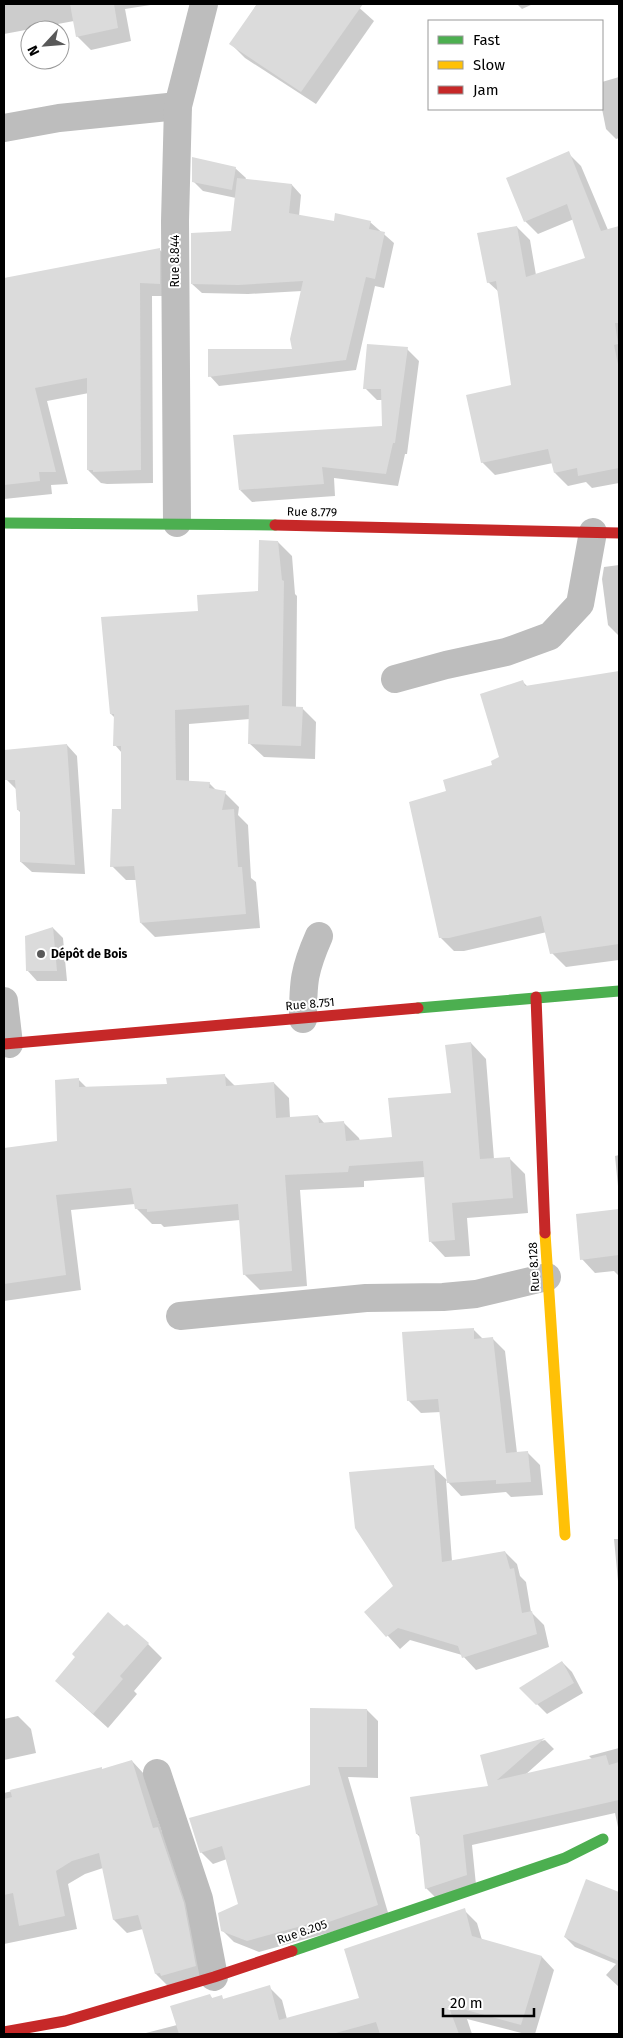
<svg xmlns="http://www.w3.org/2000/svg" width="623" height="2038" viewBox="0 0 623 2038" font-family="'Fira Sans',sans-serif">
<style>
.shadow{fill:#0003}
.building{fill:#dbdbdb}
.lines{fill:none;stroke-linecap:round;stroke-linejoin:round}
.street{stroke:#bdbdbd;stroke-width:28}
.fast{stroke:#4caf50;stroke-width:11}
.slow{stroke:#ffc107;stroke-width:11}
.jam{stroke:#c62828;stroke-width:11}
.poi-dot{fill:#595959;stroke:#fff;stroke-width:2}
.labels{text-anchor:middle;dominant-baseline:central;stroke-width:4;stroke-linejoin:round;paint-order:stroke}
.street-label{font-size:12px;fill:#000;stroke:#fff}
.poi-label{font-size:12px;font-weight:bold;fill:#000;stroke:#fff;text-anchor:start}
</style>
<rect width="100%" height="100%" fill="#fff"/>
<g class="shadow">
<polygon points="4,4 157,4 125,9 131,41 91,50 77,36 74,21 4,34"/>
<polygon points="257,4 355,4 374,21 316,104 245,58 231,44"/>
<polygon points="517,4 533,4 522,9"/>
<polygon points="619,77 619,138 616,139 606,129 602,109 602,82"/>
<polygon points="568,153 581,166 608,230 619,228 619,483 592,488 586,482 568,486 555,473 553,463 495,475 482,462 513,386 499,292 488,282 517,227 530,240 536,275 586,259 574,219 538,234 525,221"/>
<polygon points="235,168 246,178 245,180 292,185 301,195 299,216 335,222 370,222 394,243 384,288 375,286 356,370 219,386 210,376 293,350 302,291 248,294 202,293 192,284 232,233 236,198 203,191 193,181"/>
<polygon points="159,249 172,262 172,296 152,296 153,483 107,484 101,483 88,470 89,393 47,401 68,484 51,485 52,494 4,499 4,280"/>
<polygon points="407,349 419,361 407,454 405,454 398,486 334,478 335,496 252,502 240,490 383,427 382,400 377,400 365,388"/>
<polygon points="278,542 292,556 295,594 297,596 296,708 302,708 316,722 315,759 264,757 249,743 250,719 189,724 189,782 209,783 217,791 225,793 239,807 238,815 248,825 251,878 256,882 260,928 155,937 141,923 137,880 126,880 112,866 122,810 122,753 115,745 115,718 111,714 200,613 260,592"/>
<polygon points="619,565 619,636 608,625 602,579 604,567"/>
<polygon points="619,672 619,960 566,967 552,953 547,932 464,951 454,951 440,937 448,792 494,766 501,758 522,681 528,687"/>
<polygon points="67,745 77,756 85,874 32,872 21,862 21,813 18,810 16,789 6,779"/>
<polygon points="53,928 63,938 67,981 37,981 27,970"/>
<polygon points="471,1043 486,1059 494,1159 509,1158 525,1174 528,1213 467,1218 470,1256 445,1257 430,1241 425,1177 364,1181 364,1187 300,1190 307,1286 260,1290 244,1274 240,1220 164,1227 161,1224 152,1224 136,1208 135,1204 71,1210 81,1290 4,1301 4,1150 58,1142 78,1079 87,1088 168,1085 225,1076 235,1086 274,1083 289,1098 290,1118 318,1116 325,1124 344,1123 359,1138 360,1141 393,1138 452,1094"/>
<polygon points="619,1155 619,1196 615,1156"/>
<polygon points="619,1210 619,1276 614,1271 595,1273 582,1259 577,1216"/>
<polygon points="473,1329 483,1339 492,1338 505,1351 517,1453 527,1452 540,1465 543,1495 511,1497 506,1492 461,1496 446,1480 452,1561 505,1552 517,1564 520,1576 526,1582 531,1612 544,1625 549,1647 476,1670 462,1655 410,1640 400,1649 366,1612 394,1587 433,1467 448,1481 441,1412 421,1413 408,1400"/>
<polygon points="614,1539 619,1539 619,1582 618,1581"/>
<polygon points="124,1628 148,1644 162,1658 134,1691 137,1694 108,1728 56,1681 77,1657"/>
<polygon points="562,1662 572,1672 583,1693 547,1714 521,1688"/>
<polygon points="367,1710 378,1721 378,1778 348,1777 389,1916 259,1952 234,1942 222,1930 239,1905 227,1859 213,1864 201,1852 311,1786"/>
<polygon points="18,1716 31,1729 36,1753 4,1760 4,1719"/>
<polygon points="545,1740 554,1749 525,1775 592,1759 589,1756 619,1748 619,1832 615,1813 472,1845 476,1885 436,1898 426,1888 420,1837 417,1834 490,1787 482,1756"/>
<polygon points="132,1761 144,1774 162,1832 171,1841 208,1979 169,1987 156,1974 143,1929 127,1933 114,1920 103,1868 85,1874 68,1884 77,1929 4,1944 4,1793 101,1769 103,1770"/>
<polygon points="587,1881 619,1893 619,1987 606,1975 616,1964 575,1947 565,1937"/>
<polygon points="464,1910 477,1923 482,1940 542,1957 554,1970 535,2034 525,2034 467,2019 472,2034 142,2034 177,2025 210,1996 213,1999 221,1997 224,2000 269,1987 282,2000 287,2019 361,1999"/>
</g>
<g class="building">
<polygon points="70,4 114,4 118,28 76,37"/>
<polygon points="257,4 363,4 301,92 229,44"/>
<polygon points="569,151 601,231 619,226 619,323 615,323 618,344 614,345 619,369 619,468 578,476 577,468 554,473 548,449 481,463 466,395 511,385 496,281 487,283 477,233 517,226 526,277 585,258 567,204 524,222 506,178"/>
<polygon points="192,157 236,167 232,190 192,182"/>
<polygon points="237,178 292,184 289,213 334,221 335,213 371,221 369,229 385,232 375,279 366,277 346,360 208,377 208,349 292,349 290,339 303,281 238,285 191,284 191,233 231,231"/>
<polygon points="160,248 160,284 140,283 141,470 93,472 93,470 87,470 87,378 35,388 56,472 39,472 40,481 4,485 4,278"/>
<polygon points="367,344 408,347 395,443 393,443 386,474 322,467 324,484 239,490 233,435 382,426 381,389 363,389"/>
<polygon points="259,540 278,541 282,580 284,581 282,706 303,707 301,746 248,744 249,705 175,710 176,780 210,782 209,788 226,791 222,810 234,809 238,867 242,867 246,914 140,923 134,866 110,867 112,809 121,809 121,746 113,746 114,714 110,714 101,617 198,611 197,595 258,591"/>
<polygon points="619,671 619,944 550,954 541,916 449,938 439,938 409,802 446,791 443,780 492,765 491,761 499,757 480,694 523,680 525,686"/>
<polygon points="67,744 75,865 20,862 20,810 17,810 15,780 5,780 4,750"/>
<polygon points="53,927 57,971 26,971 25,936"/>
<polygon points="471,1042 480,1159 510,1157 513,1198 452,1203 455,1240 429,1242 423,1161 349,1166 348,1172 285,1175 292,1271 243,1275 238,1204 147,1212 147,1209 135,1209 131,1188 56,1195 66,1275 4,1284 4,1148 57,1141 55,1080 79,1078 79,1087 167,1084 166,1078 225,1074 226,1086 274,1082 276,1118 318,1115 319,1123 344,1121 346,1141 392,1137 388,1098 451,1093 445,1045"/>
<polygon points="619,1209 619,1255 580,1260 576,1214"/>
<polygon points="474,1328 474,1339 493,1337 506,1453 528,1451 531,1482 496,1484 496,1480 447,1483 438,1399 407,1401 402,1332"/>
<polygon points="434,1465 442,1562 505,1551 510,1569 514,1568 522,1613 532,1611 537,1634 462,1658 458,1646 398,1628 386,1637 364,1612 393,1586 355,1528 349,1472"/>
<polygon points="108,1612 124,1626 127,1624 149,1643 120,1676 123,1679 93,1714 55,1681 75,1657 72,1654"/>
<polygon points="562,1661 574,1683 536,1705 519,1688"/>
<polygon points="310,1708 367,1709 367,1767 338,1767 378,1905 317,1926 316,1922 247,1941 221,1931 218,1913 238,1904 222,1846 200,1853 189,1818 310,1785"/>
<polygon points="545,1738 497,1780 606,1755 609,1765 619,1762 619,1800 463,1835 467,1875 425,1889 419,1834 416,1834 410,1797 488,1786 480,1755"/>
<polygon points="132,1760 153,1828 158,1827 184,1903 196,1966 161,1976 160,1973 155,1974 138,1915 113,1920 99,1853 72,1861 56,1871 65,1916 19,1926 13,1893 4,1895 4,1799 12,1797 10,1790 102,1767 102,1769"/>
<polygon points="586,1879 619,1892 619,1961 564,1937"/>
<polygon points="465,1908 472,1936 542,1956 521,2025 448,2005 459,2034 380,2034 376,2022 332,2034 179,2034 170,2006 210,1994 212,1998 222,1995 223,1999 270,1985 279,2020 359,1998 344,1949"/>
</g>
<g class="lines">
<g class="street">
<polyline points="4,128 59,118 178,106"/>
<polyline points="177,523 175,221 178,106 204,4"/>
<polyline points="395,679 446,665 506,652 550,636 580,604 593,532"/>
<polyline points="4,1001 9,1044"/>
<path d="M303,1019c0,-37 1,-49 16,-83"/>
<polyline points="180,1316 366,1298 443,1297 476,1294 547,1277"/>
<polyline points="157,1773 199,1899 214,1977"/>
</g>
<g class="fast">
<polyline points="4,523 275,525"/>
<polyline points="418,1008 619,991"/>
<polyline points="292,1951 565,1858 603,1839"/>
</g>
<polyline class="slow" points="545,1233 565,1535"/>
<g class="jam">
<polyline points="275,525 619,533"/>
<polyline points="536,997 545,1233"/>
<polyline points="4,1044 418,1008"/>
<polyline points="4,2032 65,2021 214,1977 292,1951"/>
</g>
</g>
<circle class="poi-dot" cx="41" cy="954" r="5"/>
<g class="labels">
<g class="street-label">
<text transform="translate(175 261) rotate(-90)">Rue 8.844</text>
<text transform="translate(312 512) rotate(1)">Rue 8.779</text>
<text transform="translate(310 1004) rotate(-5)">Rue 8.751</text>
<text transform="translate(534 1267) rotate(-93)">Rue 8.128</text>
<text transform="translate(302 1932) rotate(-19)">Rue 8.205</text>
</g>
<g class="poi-label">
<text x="51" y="954">Dépôt de Bois</text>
</g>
</g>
<rect width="623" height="2038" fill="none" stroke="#000000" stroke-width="10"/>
<rect x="428" y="20" width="175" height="90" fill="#ffffff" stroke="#999999"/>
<rect x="438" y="36" width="25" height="8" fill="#4caf50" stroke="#999999"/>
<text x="473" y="45" font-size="15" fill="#000000">Fast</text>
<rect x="438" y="61" width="25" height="8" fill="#ffc107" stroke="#999999"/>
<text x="473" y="70" font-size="15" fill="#000000">Slow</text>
<rect x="438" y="86" width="25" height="8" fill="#c62828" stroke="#999999"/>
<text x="473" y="95" font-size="15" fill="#000000">Jam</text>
<g transform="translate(45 45) rotate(244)"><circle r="24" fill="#ffffff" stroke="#999999"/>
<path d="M0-4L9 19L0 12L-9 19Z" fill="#595959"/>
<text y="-8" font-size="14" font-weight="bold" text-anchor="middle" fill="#000000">N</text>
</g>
<path d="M443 2008v8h91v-8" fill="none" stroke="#000000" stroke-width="2.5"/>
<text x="450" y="2008" font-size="15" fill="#000000" stroke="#ffffff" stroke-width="4" paint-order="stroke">20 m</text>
</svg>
